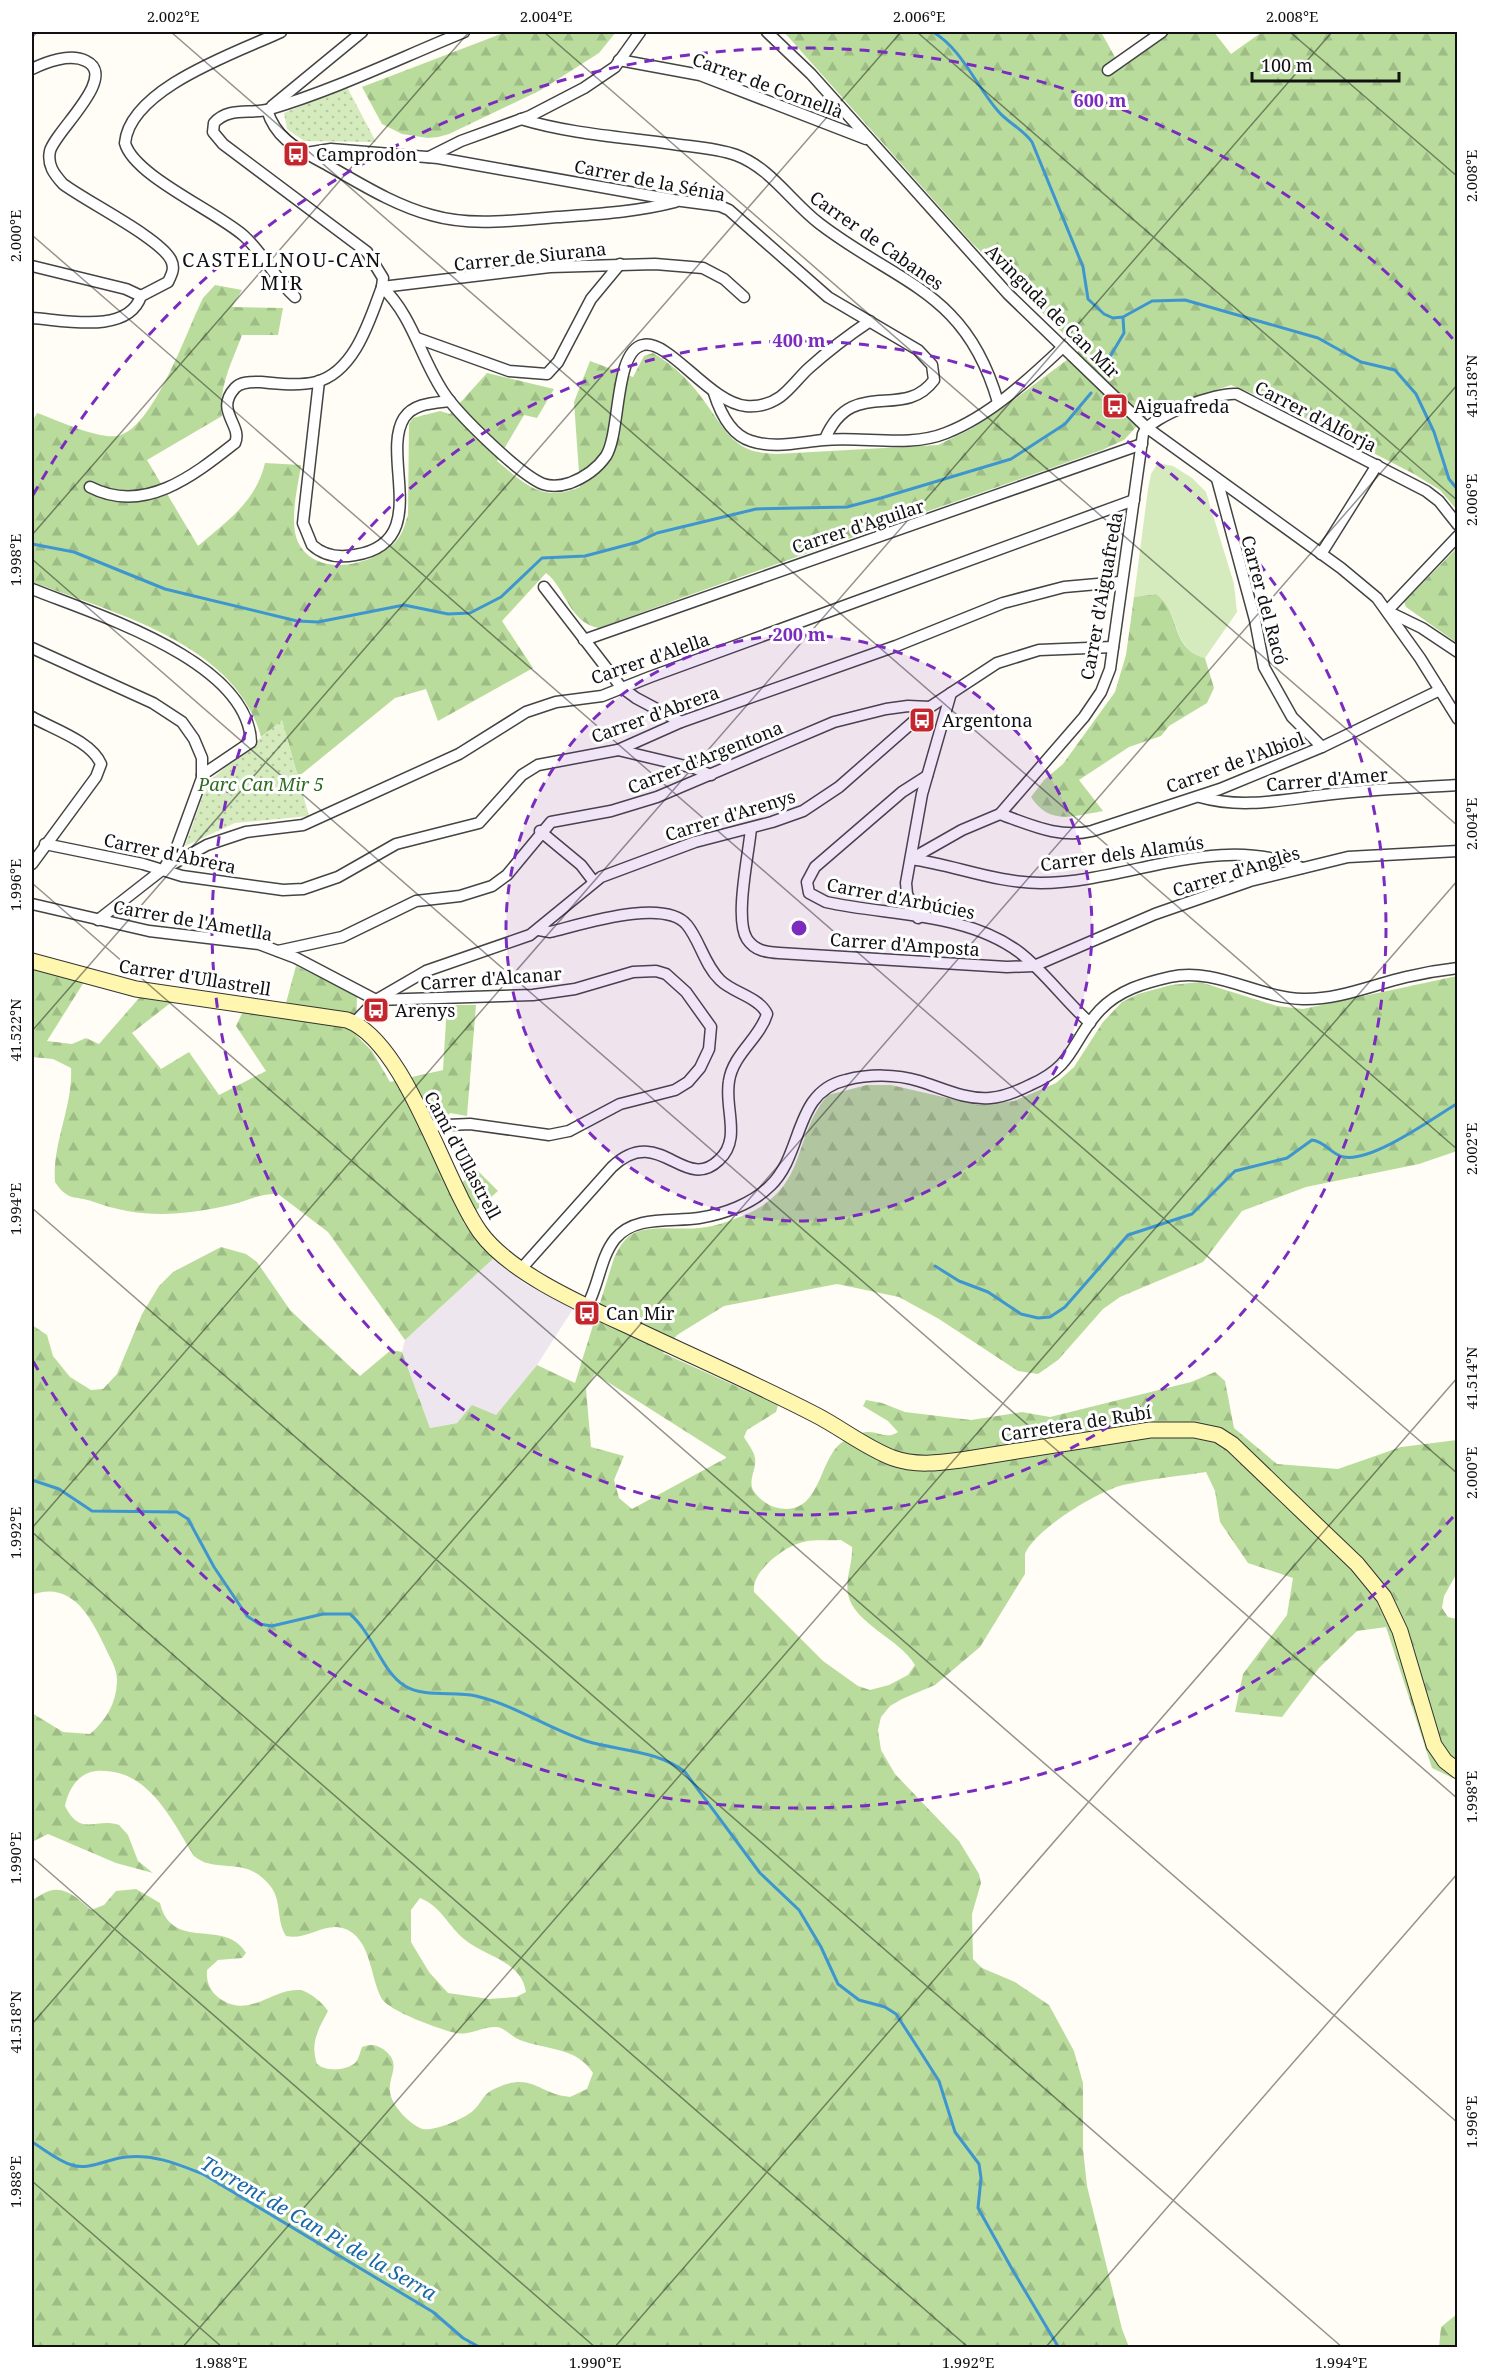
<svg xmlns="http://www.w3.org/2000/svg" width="1489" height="2379" viewBox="0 0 1489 2379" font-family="'Noto Serif',serif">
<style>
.industrial{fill:#eee6ef}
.grass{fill:#d5ebbd}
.forest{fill:url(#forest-firs);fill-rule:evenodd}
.park{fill:url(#park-dots)}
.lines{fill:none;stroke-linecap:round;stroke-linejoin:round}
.stream{stroke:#3f96cf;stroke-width:3}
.street-casing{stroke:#444;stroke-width:13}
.secondary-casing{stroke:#333;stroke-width:17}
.street{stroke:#fff;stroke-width:10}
.secondary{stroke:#fff6b0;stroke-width:15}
.ticks{fill:none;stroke:#111;stroke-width:1.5;stroke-opacity:0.45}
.ring{fill:none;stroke:#7b2cbf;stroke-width:3;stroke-dasharray:10 8}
.labels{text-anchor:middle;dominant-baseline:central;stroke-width:6;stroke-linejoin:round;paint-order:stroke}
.street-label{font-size:18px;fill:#111;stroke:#fff}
.poi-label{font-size:18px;fill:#111;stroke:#fff;text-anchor:start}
.park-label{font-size:18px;font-style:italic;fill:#2f6b1f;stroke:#fff}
.neighbourhood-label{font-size:20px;letter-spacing:1.5px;fill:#111;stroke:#fff}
.water-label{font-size:20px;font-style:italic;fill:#1768a6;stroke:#fff}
.centre{fill:#7b2cbf;stroke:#fff;stroke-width:3}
.ring-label{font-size:18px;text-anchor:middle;font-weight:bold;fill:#7b2cbf;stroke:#fff;stroke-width:6;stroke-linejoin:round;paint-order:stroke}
.neatline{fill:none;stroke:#111;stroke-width:2}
.ticks-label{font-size:15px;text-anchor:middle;fill:#111}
</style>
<defs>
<pattern id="forest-firs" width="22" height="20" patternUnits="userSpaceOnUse" patternTransform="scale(1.5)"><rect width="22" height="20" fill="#b9dc9c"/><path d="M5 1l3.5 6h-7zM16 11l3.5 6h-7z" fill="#9ebc85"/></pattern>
<pattern id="park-dots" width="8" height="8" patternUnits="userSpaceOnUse" patternTransform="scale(1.5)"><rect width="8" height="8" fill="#d5ebbd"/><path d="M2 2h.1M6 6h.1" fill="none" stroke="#b6c8a1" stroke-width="1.8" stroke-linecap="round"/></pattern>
</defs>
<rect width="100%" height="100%" fill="#fffdf5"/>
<polygon class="industrial" points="494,1258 524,1283 573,1309 537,1365 496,1415 430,1428 402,1352 405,1340"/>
<path class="grass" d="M1158,463l15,3 19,12 14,14 28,92 3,28 -32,46c-35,-10 -23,-45 -49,-64l-22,3 14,-108 3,-15z"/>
<g class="forest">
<polygon points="506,32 616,32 599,53 541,90 449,134 438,137 428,138 402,134 382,124 362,87"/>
<path d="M784,32h317l20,36 49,-36h44l17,22 31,-22h195v478l-17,-20 -26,-16 -138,-71 -45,-18 -82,28 -25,27 -22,10c-168,60 -336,116 -503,178 -30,-5 -33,-40 -53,-55l-44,48 31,47 -95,53 -12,-32 -31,9 -97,79 -16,-56 -21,16c-25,-94 -150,-125 -229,-155v-160l5,-9c20,7 60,26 80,23 36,-6 70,-106 86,-138l12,-13 27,5 -10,17 51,1 -5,27h-36c-10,27 -24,53 -20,81l-75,44 51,86c29,-25 58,-44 67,-83l36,2c-3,22 -13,58 -2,79 19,35 77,21 98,-4 6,-7 8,-16 11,-25l1,-91 4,-6 27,-7 10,3 37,-41 67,16 -17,29 -13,-3 -27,46c28,23 45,42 83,26l-6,-85 16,-41 43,16 11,-21 9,-3c22,13 39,30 54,52 12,16 22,36 41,44 8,4 19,4 28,5l162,-9 33,-16 36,-24 73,-55 -110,-109z"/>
<polygon points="1457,548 1457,643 1406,607 1404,602"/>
<path d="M1156,594c26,19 13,54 49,64l9,30 -7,15 -38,23 -8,10 -32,11 -50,33 24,31c-30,5 -53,15 -72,-14l13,-17 19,-16 52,-72 11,-37 8,-58z"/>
<path d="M296,966l61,30 -1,39 16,16 18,31 53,-12 4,-65h29l-9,111 -17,-3 -24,27 25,50 27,-19 20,20 -35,31 31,36 -89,82 -77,-108 -50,-38c-18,-1 -31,7 -48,11 -49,11 -88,14 -136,-3 -19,-7 -26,0 -39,-20 -3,-39 18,-75 16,-114l-18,-9 -21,-2v-89l52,14 -37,59 25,3 14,-6 13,6 41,-47 33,4 -41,32 29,36 28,-17 30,43 47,-24 -30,-45 13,-27 37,4z"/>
<path d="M1457,976v175l-38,13 -113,23 -64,24 -39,51 -83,35 -17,12 -45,51 -20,14 -20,-3 -79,-52 -40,-22 -62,-13 -113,22 -47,29 -14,18 115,52 -2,7 -29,18 -3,7c4,7 10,14 11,21 2,11 -7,21 -2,32 4,7 14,15 21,17 47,13 43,-45 67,-64 6,-4 19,-11 26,-11 11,-1 20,8 31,0l-10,-11 -25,-15 3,-6 16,3 23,9 66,8 51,-8 28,5 141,-35 24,-10 10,9 9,47 43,36 61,5 63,-22 56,-7v133l-13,23 -2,12 6,9 9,2v161l-25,-12 -46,-141 -29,4 -38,37 -37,49 -47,-5 8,-38 44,-59 6,-37 -45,-15 -28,-41 -5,-31 -9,-19c-27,4 -56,7 -83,13 -25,6 -89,45 -98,69v20l-45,73 -45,38 -33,14 -12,7 -9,11 -3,13 3,20 14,24 64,67 20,33 2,9 -9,31 1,45 9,9 33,14 34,23 25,46 9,32v66l4,37 35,143 7,18h-1097v-447c6,-3 11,-7 17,-9 16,-6 31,9 42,19l13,-5 12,-14 20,-2 24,14c12,50 65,14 86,50l-4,5 -24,2 -11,10c-1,12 3,21 12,28 30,22 53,-10 80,-8 10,1 24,13 29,21 -10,19 -18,31 -11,53 9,8 30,7 39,-2 3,-4 4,-10 6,-15 8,-3 13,-3 21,2 23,17 0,29 9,50 4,10 17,24 28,29 10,6 46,-10 54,-18 7,-7 9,-15 18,-20 40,-20 45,4 78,7l17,-8 6,-16c-16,-26 -47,-23 -73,-33 -7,-2 -15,-12 -23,-13 -14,-1 -27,9 -41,6 -15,-3 -67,-22 -74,-34 -12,-21 -10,-56 -34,-69 -21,-11 -40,11 -62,6 -10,-16 -4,-34 -15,-49 -24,-33 -55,-12 -77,-31 -23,-37 -46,-89 -98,-85 -18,2 -28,19 -31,35 16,32 31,11 54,19l9,10 10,26 15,12 -37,-10 -68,-29 -16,8v-129l31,19 27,2c16,-14 26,-30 27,-52 1,-12 -7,-24 -12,-35 -14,-29 -33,-67 -73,-52v-270l15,10 6,21 17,21 21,13 12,-1 14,-15 25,-60 17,-28 14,-14 48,-25 25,7 11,8 33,48 70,66 31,-26 11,2 28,76 27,-5 15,-18 24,10 41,-50 38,18 39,-125c5,-10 10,-20 20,-25 18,-8 45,-3 65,-5 16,-1 33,-8 48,-14 62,-28 45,-78 81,-119l39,-10h24l87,20 36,-4 42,-18 18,-16 29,-45 19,-20 16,-8 33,-9 29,-3 77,24 26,3zM595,1374l131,83v1l-94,51 -13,-11 -5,-18 10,-24 -33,-9 -5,-58zM841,1540l11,7c1,16 -7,32 -4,47 5,29 52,45 67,71l-7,10 -19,10 -19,5 -12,-4 -35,-25 -69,-69c-3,-21 31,-46 49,-50 12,-3 25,-1 38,-2zM420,1898c21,8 28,28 44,41 21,18 57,21 62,53l-10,5 -27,2 -41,-6 -19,-21 -18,-30v-32z"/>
<polygon points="1457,2314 1457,2347 1439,2347 1441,2327"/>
</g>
<g class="park">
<polygon points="347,87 376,142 304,141 287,129 284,113"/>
<polygon points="282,720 309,816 235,823 185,846 208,782"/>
</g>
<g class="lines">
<g class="stream">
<path d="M933,32c29,17 43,54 65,79 10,12 25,18 34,31l51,125 5,32 16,15 9,4 10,-1 29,-16 33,-1 133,38 43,24 34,8 21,24 18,38 15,47 9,11"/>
<polyline points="1105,365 1124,333 1123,318"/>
<polyline points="32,544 74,552 165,589 297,621 318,622 404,605 448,614 470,613 501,597 542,558 585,556 638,542 657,533 756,509 847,507 881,498 1011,459 1065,424 1091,393"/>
<path d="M935,1266l24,15 29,11 33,22 17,4 12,-1 15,-10 63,-72 64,-21 43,-43 52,-13 25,-18c13,1 19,15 32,17 29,5 89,-39 114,-54"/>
<path d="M32,1480l27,9 33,22 85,1 11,7 26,48 33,49 12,8 13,2 51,-12h27c24,21 31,57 55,72 20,12 49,5 71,10 39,9 73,33 110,45 33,10 71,9 99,31l75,101 39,37 22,37 17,37 21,16 26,7 11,7 22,34 21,33 16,51 24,32 2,14 -3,30 34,61 47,79"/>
<path d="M32,2142c12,7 26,19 40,23 16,6 38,-7 54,-8 28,-3 51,7 77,17l230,138 30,26 18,10"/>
</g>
<g class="street-casing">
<g id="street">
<path d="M281,32c-43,20 -151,56 -156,111 9,33 91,68 119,93 20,18 31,43 51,61"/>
<polyline points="767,32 811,74 1008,294 1146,427 1341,568 1377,598 1420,658 1458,719"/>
<polyline points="619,60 700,75 866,139"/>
<path d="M32,69c14,-7 38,-16 54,-8 33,16 -31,70 -36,90 -3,14 4,23 13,33 24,18 97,54 108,76 4,8 1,14 -3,22l-27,14"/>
<polyline points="1108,70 1162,32"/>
<polyline points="272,106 362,32"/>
<path d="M267,110c10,32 34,40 62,56 32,18 65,39 102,49 41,12 85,5 127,2 40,-3 78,-5 117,-15"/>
<path d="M521,119c49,15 102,18 152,25 21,3 43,4 63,11 35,13 55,47 84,69 80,61 146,67 178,178"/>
<path d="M306,153l25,-4 107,9 236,42 46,6 9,4 99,87 90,53 14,15 2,15c-31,42 -82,-5 -109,59"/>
<polyline points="429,157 461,141 530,116 584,88 615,67 640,32"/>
<polyline points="32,266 126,289 141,296"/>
<path d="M382,287c32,30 39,74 64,109 16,22 73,78 97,88 9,3 18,2 27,-1 13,-5 27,-14 36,-27 15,-24 8,-105 37,-111 26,-6 67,58 103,61 12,1 24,-2 34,-9 11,-8 19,-20 29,-29 19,-17 40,-33 61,-47"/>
<polyline points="382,287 550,267 655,264 703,268 724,279 744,297"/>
<path d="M32,318c32,2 96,17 109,-22"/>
<polyline points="417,338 509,371 547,374 558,362 591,299 620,264"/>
<path d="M319,381l-16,142 9,22c12,11 27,13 43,10 78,-12 25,-99 49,-137 10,-15 30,-15 46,-17"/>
<path d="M714,393c6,19 17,42 37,48 24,8 49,1 73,-1 39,-4 85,8 122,-7 44,-17 83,-54 117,-86"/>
<polyline points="1217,479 1255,620 1264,667 1292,717 1322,747"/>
<path d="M90,487c54,28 103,-11 145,-44 8,-18 -21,-32 0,-55 6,-7 18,-6 26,-6 18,2 38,4 55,0 39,-10 54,-63 66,-95l1,-9 -16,-26 -144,-108 -10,-12 1,-9c15,-17 37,-8 56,-14 67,-20 130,-51 194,-77"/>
<polyline points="1458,536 1387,611 1422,628 1458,652"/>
<polyline points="1321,554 1377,465"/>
<polyline points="544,587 621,687 636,698 681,722"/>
<path d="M32,589c62,25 216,71 219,153l-49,33"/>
<polyline points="584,640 1142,444"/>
<polyline points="32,648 153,703 182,722 194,739 202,758 202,778 175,852 166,865"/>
<path d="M32,717c21,12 59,24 69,47l-5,13 -64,87"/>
<polyline points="618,750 694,768 711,775"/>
<path d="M927,776l-25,16 -87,75 -8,15 2,11 17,9c63,14 139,10 193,50 26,20 46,49 71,71"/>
<path d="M1200,797c41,12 82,3 124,-2 44,-6 89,-7 134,-10"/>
<path d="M1000,814c31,11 60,25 92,17l128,-42 102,-42 118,-57"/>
<path d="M751,828c-2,25 -17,91 -4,111 8,12 19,13 32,14l228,14 27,-1 121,-52 95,-33 98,-24 110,-6"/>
<polyline points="540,831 581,865 594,882"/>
<polyline points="45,844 143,864 182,876 283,890 303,889 338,877 396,844 479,823 522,775 538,765 618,750 681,722 896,646 1003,603 1064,587 1120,582"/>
<path d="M911,859l51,-29 38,-16 84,-97 17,-25 9,-23 33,-235c7,-18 74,-42 94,-40l189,97 13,10 19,24"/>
<path d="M911,859c44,6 85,24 130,24 85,0 178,-52 261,-15"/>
<polyline points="32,904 149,931 259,944 296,958 376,1000 533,995 575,989 633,972 656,971 666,974 686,992 711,1027 709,1049 700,1068 688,1082 675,1090 620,1104 569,1131 549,1135 470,1124 426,1126"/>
<polyline points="918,918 907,894 906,883 922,794 951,693"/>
<polyline points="98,920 162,870 207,845 246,832 303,825 459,754 526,712 556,702 602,696 650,677 1134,500"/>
<polyline points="278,951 342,937 416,901 460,896 492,886 507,875 551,822 611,811 657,797 834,722 886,709 908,706 930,707"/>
<polyline points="354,1023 376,1000 426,971 530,935 601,877 695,842 772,822 803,811 839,787 930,707 997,663 1039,650 1113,647"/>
<path d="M521,1269l91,-102c47,-45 72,27 107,-7 23,-21 5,-52 10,-79 4,-27 31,-43 38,-67 -8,-17 -34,-21 -47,-34 -16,-16 -20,-39 -33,-55 -23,-28 -107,0 -137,7l-11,-2"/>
<path d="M587,1306c12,-21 13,-48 28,-67 19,-24 57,-17 84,-21 25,-4 53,-14 71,-32 34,-32 23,-94 76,-106 23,-6 50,-6 73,1 23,7 46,19 71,17 14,-1 28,-7 40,-13 46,-20 41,-44 70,-75 19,-20 44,-27 70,-33 46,-10 88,21 133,22 35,1 69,-14 103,-22 17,-4 34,-7 52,-9"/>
</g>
</g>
<g class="secondary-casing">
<path id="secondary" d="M32,961l104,28 211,31c59,22 97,161 133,212 31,43 110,76 157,98 59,28 119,54 177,84 26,13 52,34 79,44 22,8 46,5 68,2l189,-30h44l24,5 14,9 125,120 27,33 16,34 34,114 11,16 13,10"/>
</g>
<use href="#street" class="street"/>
<use href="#secondary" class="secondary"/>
</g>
<path class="ticks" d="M171,32l1287,1118M544,32l914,794M917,32l541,469M1290,32l168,145M32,38l5,-6M32,235l1426,1239M32,535l437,-503M32,559l1426,1240M32,883l1426,1240M32,1031l869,-999M32,1208l1311,1140M32,1528l1300,-1496M32,1532l937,816M32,1857l564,491M32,2024l1426,-1640M32,2181l191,167M182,2348l1276,-1468M614,2348l844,-971M1045,2348l413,-475"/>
<circle cx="799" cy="928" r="293" fill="#7b2cbf" fill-opacity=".12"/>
<g class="ring">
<circle cx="799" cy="928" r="293"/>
<circle cx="799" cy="928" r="587"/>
<path d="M1453 1517A880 880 0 0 1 33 1361M33 495A880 880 0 0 1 1453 339"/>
</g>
<defs>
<g id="bus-square" transform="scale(1.35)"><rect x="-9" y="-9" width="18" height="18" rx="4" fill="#c4262e" stroke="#fff"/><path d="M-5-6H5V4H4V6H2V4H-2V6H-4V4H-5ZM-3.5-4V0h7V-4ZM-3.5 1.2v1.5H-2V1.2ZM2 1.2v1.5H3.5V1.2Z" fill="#fff"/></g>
</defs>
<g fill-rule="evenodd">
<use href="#bus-square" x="296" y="154"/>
<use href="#bus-square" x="1115" y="406"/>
<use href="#bus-square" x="922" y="720"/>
<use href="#bus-square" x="376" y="1010"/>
<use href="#bus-square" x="587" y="1313"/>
</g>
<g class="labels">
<g class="street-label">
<text transform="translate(768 85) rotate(20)">Carrer de Cornellà</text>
<text transform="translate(650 180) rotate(11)">Carrer de la Sénia</text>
<text transform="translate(877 240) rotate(35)">Carrer de Cabanes</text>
<text transform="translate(530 256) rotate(-6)">Carrer de Siurana</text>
<text transform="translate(1053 311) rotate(45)">Avinguda de Can Mir</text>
<text transform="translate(1316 416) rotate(27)">Carrer d'Alforja</text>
<text transform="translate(858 526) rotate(-18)">Carrer d'Aguilar</text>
<text transform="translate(1101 596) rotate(-80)">Carrer d'Aiguafreda</text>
<text transform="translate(1265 600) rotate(75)">Carrer del Racó</text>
<text transform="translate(650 658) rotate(-19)">Carrer d'Alella</text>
<text transform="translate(655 714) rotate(-20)">Carrer d'Abrera</text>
<text transform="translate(705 757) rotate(-22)">Carrer d'Argentona</text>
<text transform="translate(1235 762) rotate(-20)">Carrer de l'Albiol</text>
<text transform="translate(1327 779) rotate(-5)">Carrer d'Amer</text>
<text transform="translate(730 815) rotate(-17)">Carrer d'Arenys</text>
<text transform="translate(170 853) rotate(12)">Carrer d'Abrera</text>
<text transform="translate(1122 853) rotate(-8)">Carrer dels Alamús</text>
<text transform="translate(1236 871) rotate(-17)">Carrer d'Anglès</text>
<text transform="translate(901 898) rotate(11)">Carrer d'Arbúcies</text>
<text transform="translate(193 920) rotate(10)">Carrer de l'Ametlla</text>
<text transform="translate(905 944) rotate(4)">Carrer d'Amposta</text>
<text transform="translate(195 977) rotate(9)">Carrer d'Ullastrell</text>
<text transform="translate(491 978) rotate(-4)">Carrer d'Alcanar</text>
<text transform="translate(463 1155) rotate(62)">Camí d'Ullastrell</text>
<text transform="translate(1076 1423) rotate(-9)">Carretera de Rubí</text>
</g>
<g class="poi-label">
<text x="316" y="154">Camprodon</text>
<text x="1134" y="406">Aiguafreda</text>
<text x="942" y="720">Argentona</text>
<text x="395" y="1010">Arenys</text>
<text x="606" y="1313">Can Mir</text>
</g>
<g class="park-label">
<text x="261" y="784">Parc Can Mir 5</text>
</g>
<g class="neighbourhood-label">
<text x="282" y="259">CASTELLNOU-CAN<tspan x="282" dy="23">MIR</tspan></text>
</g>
<g class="water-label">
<text transform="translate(319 2228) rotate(30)">Torrent de Can Pi de la Serra</text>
</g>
</g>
<circle cx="799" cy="928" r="9" class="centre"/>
<g class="ring-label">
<text x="1100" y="107">600 m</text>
<text x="799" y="347">400 m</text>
<text x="799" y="641">200 m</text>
</g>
<rect width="1489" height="2379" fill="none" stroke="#ffffff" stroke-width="66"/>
<path d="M1252 72v9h147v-9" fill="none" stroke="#111111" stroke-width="3"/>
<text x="1261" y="72" font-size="18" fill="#111111" stroke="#ffffff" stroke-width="4.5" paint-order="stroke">100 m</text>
<rect x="33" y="33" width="1423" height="2313" class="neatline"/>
<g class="ticks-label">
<text x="173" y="22">2.002°E</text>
<text x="546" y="22">2.004°E</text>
<text x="919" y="22">2.006°E</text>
<text x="1292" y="22">2.008°E</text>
<text transform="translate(1472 176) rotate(-90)" y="5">2.008°E</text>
<text transform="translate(16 236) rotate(-90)" y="5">2.000°E</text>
<text transform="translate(1472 386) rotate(-90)" y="5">41.518°N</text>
<text transform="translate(1472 500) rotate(-90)" y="5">2.006°E</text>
<text transform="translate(16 560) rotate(-90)" y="5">1.998°E</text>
<text transform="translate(1472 824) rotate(-90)" y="5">2.004°E</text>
<text transform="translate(16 885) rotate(-90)" y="5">1.996°E</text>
<text transform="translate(16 1030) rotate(-90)" y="5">41.522°N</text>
<text transform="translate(1472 1149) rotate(-90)" y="5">2.002°E</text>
<text transform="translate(16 1209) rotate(-90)" y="5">1.994°E</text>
<text transform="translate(1472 1378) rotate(-90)" y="5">41.514°N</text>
<text transform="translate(1472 1473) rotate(-90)" y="5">2.000°E</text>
<text transform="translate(16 1533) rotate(-90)" y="5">1.992°E</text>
<text transform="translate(1472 1797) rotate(-90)" y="5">1.998°E</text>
<text transform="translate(16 1858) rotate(-90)" y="5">1.990°E</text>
<text transform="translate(16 2022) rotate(-90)" y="5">41.518°N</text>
<text transform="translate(1472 2122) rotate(-90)" y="5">1.996°E</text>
<text transform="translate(16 2182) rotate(-90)" y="5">1.988°E</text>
<text x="221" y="2368">1.988°E</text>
<text x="595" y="2368">1.990°E</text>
<text x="968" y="2368">1.992°E</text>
<text x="1341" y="2368">1.994°E</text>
</g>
</svg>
